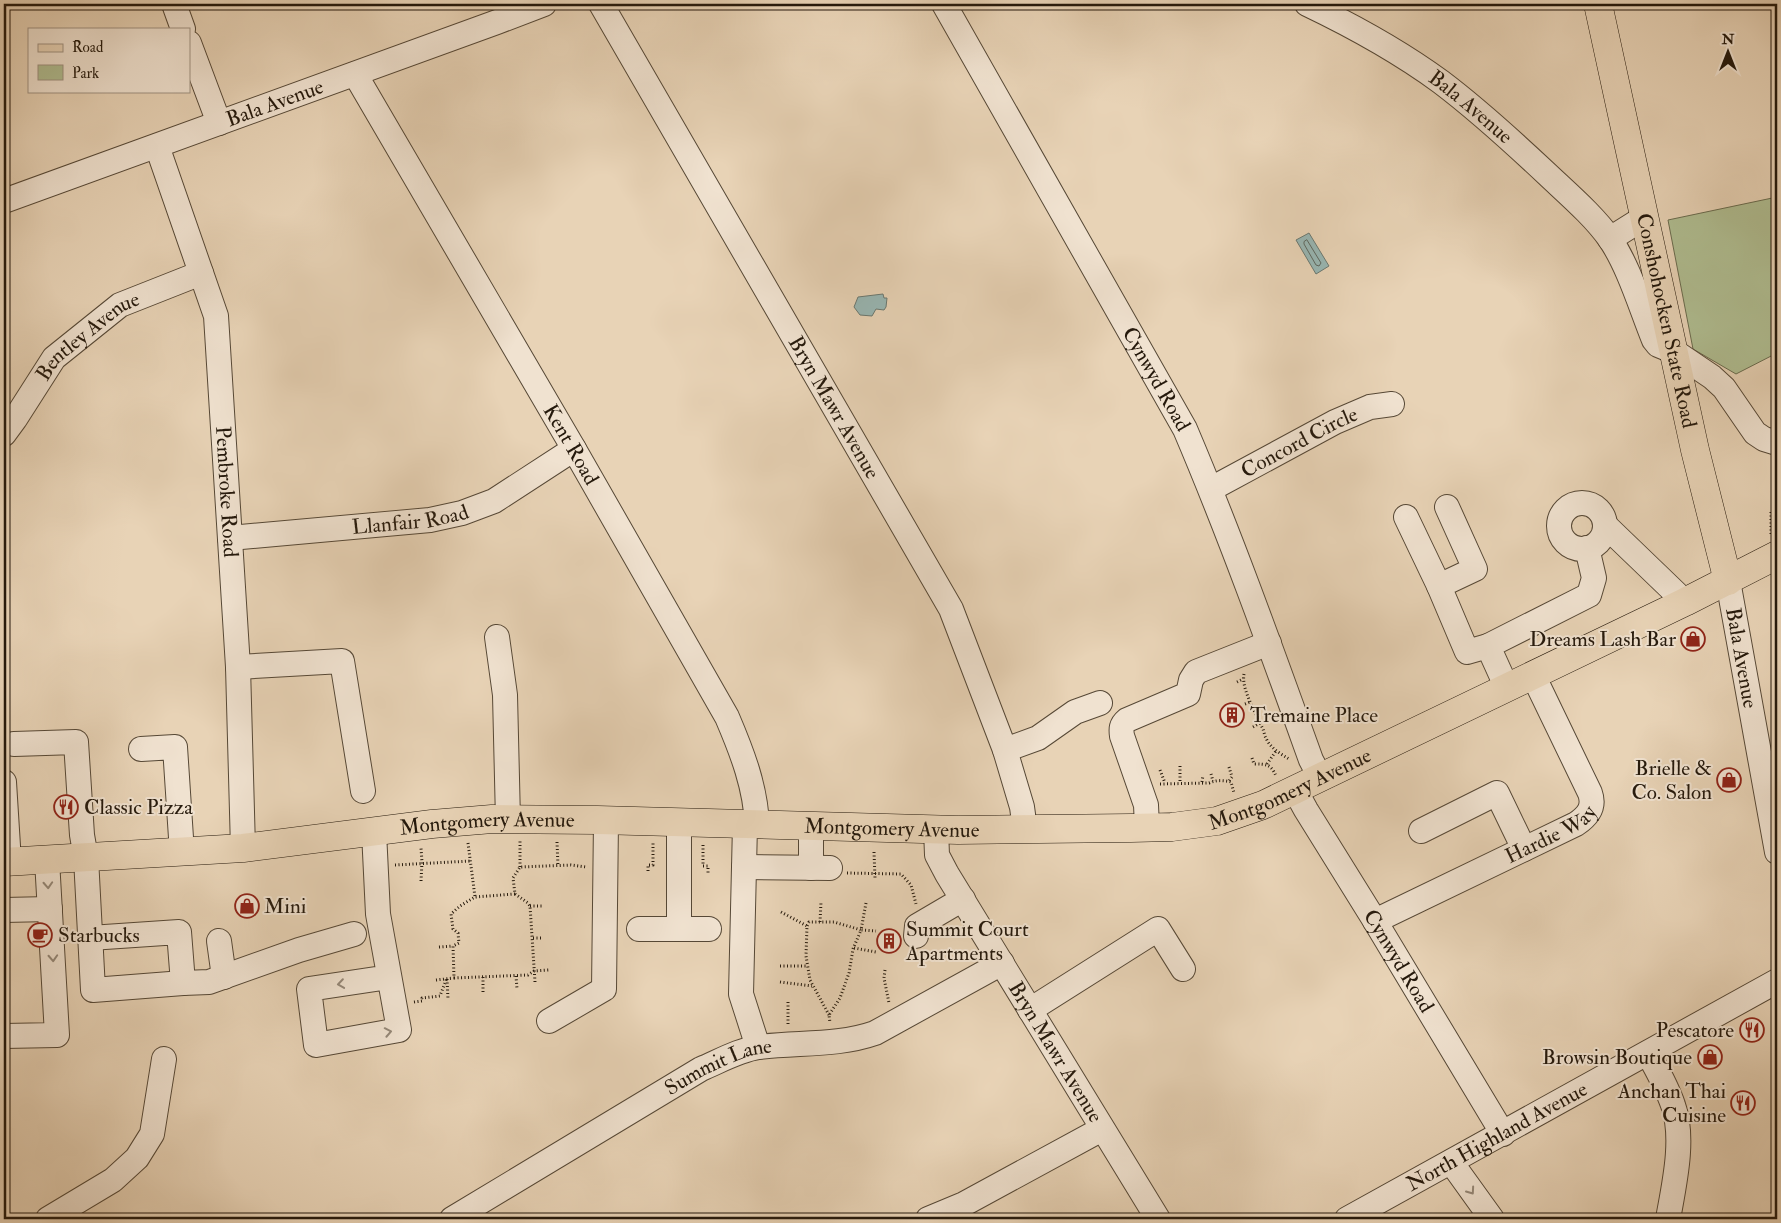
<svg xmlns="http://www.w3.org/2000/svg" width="1781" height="1223" viewBox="0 0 1781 1223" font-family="'IM FELL Double Pica',serif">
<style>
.green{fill:#b0be92;stroke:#6a6c4f}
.water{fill:#98b7b4;stroke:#6a7871}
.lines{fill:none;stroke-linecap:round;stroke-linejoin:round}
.shore{stroke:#5e6860;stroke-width:1}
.minor-casing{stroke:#564836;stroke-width:26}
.major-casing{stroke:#25190c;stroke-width:29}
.path{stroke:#25190c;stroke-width:3;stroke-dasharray:1 2.5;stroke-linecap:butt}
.minor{stroke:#f0e2d0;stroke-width:24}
.major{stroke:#e8d3b6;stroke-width:28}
.oneway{stroke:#958878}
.labels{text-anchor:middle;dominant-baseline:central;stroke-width:4;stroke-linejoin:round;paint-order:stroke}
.street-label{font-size:21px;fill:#25190c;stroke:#f0e2d0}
.poi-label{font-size:21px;fill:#25190c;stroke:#f0e2d0;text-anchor:end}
</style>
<rect width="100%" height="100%" fill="#e8d3b6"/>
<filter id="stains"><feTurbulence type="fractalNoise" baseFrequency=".004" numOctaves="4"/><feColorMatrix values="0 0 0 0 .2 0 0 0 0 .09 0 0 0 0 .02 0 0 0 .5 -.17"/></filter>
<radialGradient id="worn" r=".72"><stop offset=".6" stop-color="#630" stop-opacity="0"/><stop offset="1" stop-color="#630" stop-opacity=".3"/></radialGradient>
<polygon class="green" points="1777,197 1777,353 1736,374 1693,349 1668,220"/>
<g class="water">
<polygon points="1309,233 1329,266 1316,274 1296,240"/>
<polygon points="883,294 884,298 887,298 886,307 884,310 876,309 872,316 860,315 854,307 858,297"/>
</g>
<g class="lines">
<polygon class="shore" points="1307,240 1321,263 1319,266 1316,265 1304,244 1304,242"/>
<g class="minor-casing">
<g id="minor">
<polyline points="174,4 183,29"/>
<path id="s1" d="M601,4l350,605 54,141 17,57 3,22"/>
<path id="s2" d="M944,4l241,425c46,108 86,220 126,331l9,17"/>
<path id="s3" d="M1307,4c46,22 93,48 134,78 37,28 72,60 106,92 20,19 47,42 63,65 19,28 31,69 44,101l4,5 17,7 37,25 12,11 31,45 9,6 13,4"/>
<polyline points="189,43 219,123"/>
<path id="s4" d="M355,74l219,375 153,268c15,35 29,71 30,109"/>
<path id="s5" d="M157,146l59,170 22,351 5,181"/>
<path id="s6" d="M4,201l493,-179 47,-18"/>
<polyline points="1610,239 1645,217"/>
<path id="s7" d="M4,434l11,-15 39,-61 66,-53 81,-32"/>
<path id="s8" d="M1211,489l124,-67 35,-15 22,-3"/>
<circle cx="1582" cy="526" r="23"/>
<polyline points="1447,507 1475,569 1439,586 1467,652 1488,646"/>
<polyline points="1406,517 1439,586"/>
<polyline points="1605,525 1685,602"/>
<path id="s9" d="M230,538l200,-18 32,-7 32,-12 80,-52"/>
<path id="s10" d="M1728,581l49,271"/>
<polyline points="497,637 505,695 508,820"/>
<polyline points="238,667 342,661 363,791"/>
<polyline points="1507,688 1488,646 1589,595 1594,578 1587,548"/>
<polyline points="14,744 76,742 82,835 86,858 93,990 183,983 209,982 299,950 354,934"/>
<polyline points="141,749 175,747 182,853"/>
<polyline points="1005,750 1038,738 1075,712 1100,703"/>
<polyline points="4,782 9,862"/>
<path id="s11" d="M1295,790l11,20 69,111 128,213"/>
<polyline points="745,825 741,994 758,1047"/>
<path d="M1147,827l-1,-22 -24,-69c-1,-7 -1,-11 5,-16l61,-26 3,-14 5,-8 73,-29"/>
<path id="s12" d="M936,829l1,26 10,19 211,345"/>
<polyline points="1421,831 1497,793 1524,849"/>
<polyline points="374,832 378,914 399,1030 316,1045 309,989 389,977"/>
<polyline points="744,867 830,868"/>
<polyline points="811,868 811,827"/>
<polyline points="4,910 50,909"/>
<path id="s13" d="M1375,921l201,-97c12,-8 19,-17 14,-31l-57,-118"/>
<polyline points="639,929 679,929 679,823"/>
<polyline points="679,929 709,929"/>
<polyline points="916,936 917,926 963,899"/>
<polyline points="90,938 179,932 183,983"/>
<polyline points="219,941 224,977"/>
<polyline points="1030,1010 1158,929 1183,969"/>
<polyline points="549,1021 604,989 606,821"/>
<polyline points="4,1036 57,1035 47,860"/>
<path d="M1648,1053c9,17 19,34 25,52 12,33 1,80 -5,114"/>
<polyline points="1451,1162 1492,1219"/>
<polyline points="48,1219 113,1180 137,1158 152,1134 164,1059"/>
<path id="s14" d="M452,1219l249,-150c19,-8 38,-19 58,-22 39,-5 79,-1 116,-14l127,-70"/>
<polyline points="928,1219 964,1204 1102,1129"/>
<path id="s15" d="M1347,1219l430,-238"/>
</g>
</g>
<g class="major-casing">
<g id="major">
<path id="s16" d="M1598,4l97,446 33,131"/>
<path id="s17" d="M4,862l239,-14 189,-24 60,-5 106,1 360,10 173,-2 41,-1 45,-6 46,-16 422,-203 92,-47"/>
</g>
</g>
<g class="path">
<polyline points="1771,534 1771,511 1777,510"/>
<path d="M1244,674c-3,15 12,39 18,53 2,3 2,8 4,11 4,10 15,16 23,21"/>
<polyline points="1237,682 1243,679"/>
<polyline points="1245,704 1250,702"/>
<polyline points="1253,727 1260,723"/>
<path d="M1252,758l2,6c12,0 17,0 22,12"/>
<polyline points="1267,764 1276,751"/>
<polyline points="1180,766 1180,783"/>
<polyline points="1229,767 1232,777 1229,781"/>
<polyline points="1160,770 1165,783"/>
<polyline points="1211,774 1213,781"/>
<polyline points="1202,782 1203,775"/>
<path d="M1160,784l49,-1c7,-3 14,-3 22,-1l3,11"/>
<polyline points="557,842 558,866"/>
<polyline points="468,843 475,897"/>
<polyline points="703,845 703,866 708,866 708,873"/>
<polyline points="874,852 875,878"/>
<polyline points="395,865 471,861"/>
<polyline points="520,867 520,840"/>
<polyline points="648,871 648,865 653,865 653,843"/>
<polyline points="847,873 901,874 911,885 916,904"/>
<polyline points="421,881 422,862 421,848"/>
<polyline points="515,894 475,897 460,906 451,914 453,929 458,933 459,943 453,946 454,978 528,975 534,971 549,970"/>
<polyline points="866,903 861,930 876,931"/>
<polyline points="530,906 544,906"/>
<polyline points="781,912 807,926"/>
<polyline points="820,922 821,902"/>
<polyline points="533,938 542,938"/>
<polyline points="439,947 453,946"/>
<polyline points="854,948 876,952"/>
<polyline points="780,966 807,966"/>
<polyline points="885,970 884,978 889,1003"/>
<polyline points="516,976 517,989"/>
<polyline points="483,977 483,993"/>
<polyline points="447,979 448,999"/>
<polyline points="436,980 454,978"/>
<polyline points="535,982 530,906 528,903 515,894 513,878 520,867 571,865 586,867"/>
<polyline points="780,982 812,986"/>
<polyline points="414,1002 422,1001 422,998 440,996 447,978"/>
<polyline points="829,1015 810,980 806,956 807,926 809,922 834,922 861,930 853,949 849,973 840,998 829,1015 830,1023"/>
<polyline points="788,1024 788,1002"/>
</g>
<use href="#minor" class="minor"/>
<use href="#major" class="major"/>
</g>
<defs><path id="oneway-chevron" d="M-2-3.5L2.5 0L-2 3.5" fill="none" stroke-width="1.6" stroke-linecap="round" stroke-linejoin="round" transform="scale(1.25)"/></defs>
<g class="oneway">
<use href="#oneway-chevron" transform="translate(48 885) rotate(87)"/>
<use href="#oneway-chevron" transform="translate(53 958) rotate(87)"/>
<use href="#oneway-chevron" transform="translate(341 984) rotate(172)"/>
<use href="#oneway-chevron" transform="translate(388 1032) rotate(-11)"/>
<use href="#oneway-chevron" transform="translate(1471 1191) rotate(55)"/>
</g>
<defs>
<g id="shop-ring" transform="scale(1.25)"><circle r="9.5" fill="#f0e2d0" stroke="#8f2418" stroke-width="1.5"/><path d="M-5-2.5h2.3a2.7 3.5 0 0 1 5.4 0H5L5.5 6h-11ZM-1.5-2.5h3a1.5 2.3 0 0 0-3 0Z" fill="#8f2418"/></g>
<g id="building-ring" transform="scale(1.25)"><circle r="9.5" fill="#f0e2d0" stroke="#8f2418" stroke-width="1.5"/><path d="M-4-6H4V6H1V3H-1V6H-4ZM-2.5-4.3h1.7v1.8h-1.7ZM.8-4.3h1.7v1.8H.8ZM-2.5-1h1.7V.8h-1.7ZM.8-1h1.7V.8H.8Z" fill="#8f2418"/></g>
<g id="restaurant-ring" transform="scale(1.25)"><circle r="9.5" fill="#f0e2d0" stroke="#8f2418" stroke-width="1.5"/><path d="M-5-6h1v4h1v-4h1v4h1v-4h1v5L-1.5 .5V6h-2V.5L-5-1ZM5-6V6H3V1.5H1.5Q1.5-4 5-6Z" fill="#8f2418"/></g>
<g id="cafe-ring" transform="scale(1.25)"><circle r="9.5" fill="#f0e2d0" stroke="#8f2418" stroke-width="1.5"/><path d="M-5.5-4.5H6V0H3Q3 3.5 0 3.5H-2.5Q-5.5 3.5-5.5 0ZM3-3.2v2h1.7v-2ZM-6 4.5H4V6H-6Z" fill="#8f2418"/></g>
</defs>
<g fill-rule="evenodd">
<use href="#shop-ring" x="1693" y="639"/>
<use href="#building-ring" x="1232" y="715"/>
<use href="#shop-ring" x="1729" y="780"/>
<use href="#restaurant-ring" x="66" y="807"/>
<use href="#shop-ring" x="247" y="906"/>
<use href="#cafe-ring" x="40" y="935"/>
<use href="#building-ring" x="889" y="941"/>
<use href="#restaurant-ring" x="1752" y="1030"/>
<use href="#shop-ring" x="1710" y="1057"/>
<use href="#restaurant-ring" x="1743" y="1103"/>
</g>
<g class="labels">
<g class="street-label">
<text stroke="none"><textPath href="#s6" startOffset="288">Bala Avenue</textPath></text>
<text stroke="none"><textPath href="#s3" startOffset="194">Bala Avenue</textPath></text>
<text stroke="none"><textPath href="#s16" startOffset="324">Conshohocken State Road</textPath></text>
<text stroke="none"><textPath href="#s7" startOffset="131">Bentley Avenue</textPath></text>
<text stroke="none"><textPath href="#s2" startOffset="431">Cynwyd Road</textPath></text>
<text stroke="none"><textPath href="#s1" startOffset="466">Bryn Mawr Avenue</textPath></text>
<text stroke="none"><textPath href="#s8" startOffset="100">Concord Circle</textPath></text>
<text stroke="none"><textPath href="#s4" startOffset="429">Kent Road</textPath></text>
<text stroke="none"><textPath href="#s5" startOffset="356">Pembroke Road</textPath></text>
<text stroke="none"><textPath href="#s9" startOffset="181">Llanfair Road</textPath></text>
<text stroke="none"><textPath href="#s10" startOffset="78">Bala Avenue</textPath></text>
<text stroke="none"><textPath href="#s17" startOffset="1295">Montgomery Avenue</textPath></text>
<text stroke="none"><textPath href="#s17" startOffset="485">Montgomery Avenue</textPath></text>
<text stroke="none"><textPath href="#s17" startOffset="890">Montgomery Avenue</textPath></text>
<text stroke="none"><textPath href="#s13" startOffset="196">Hardie Way</textPath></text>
<text stroke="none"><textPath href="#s11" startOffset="200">Cynwyd Road</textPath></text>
<text stroke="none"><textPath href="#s12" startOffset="256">Bryn Mawr Avenue</textPath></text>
<text stroke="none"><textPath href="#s14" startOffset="308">Summit Lane</textPath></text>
<text stroke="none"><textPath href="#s15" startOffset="171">North Highland Avenue</textPath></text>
</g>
<g class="poi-label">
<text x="1676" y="639">Dreams Lash Bar</text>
<text x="1250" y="715" text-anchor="start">Tremaine Place</text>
<text x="1712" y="768">Brielle &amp;<tspan x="1712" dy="24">Co. Salon</tspan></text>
<text x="84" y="807" text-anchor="start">Classic Pizza</text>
<text x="264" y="906" text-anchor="start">Mini</text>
<text x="906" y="929" text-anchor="start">Summit Court<tspan x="906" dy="24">Apartments</tspan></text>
<text x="58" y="935" text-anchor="start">Starbucks</text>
<text x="1734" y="1030">Pescatore</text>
<text x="1692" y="1057">Browsin Boutique</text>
<text x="1726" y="1091">Anchan Thai<tspan x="1726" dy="24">Cuisine</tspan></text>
</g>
</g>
<rect width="1781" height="1223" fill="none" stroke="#e8d3b6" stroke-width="20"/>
<rect x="5" y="5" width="1771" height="1213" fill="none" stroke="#25190c" stroke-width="2.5"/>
<rect x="10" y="10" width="1761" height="1203" fill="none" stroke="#25190c"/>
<rect x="28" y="28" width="162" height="65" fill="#f0e2d0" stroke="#9f9282"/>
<rect x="38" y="44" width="25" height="8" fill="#e8d3b6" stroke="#9f9282"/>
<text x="72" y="52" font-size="15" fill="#25190c">Road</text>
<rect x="38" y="65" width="25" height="15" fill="#b0be92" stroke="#9f9282"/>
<text x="72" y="78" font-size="15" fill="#25190c">Park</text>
<g transform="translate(1728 52)" stroke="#f0e2d0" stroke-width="4" paint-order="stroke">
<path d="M0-4L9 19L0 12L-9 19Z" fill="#25190c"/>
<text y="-8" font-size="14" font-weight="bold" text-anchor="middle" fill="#25190c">N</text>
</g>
<rect width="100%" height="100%" filter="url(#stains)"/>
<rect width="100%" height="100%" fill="url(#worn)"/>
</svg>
